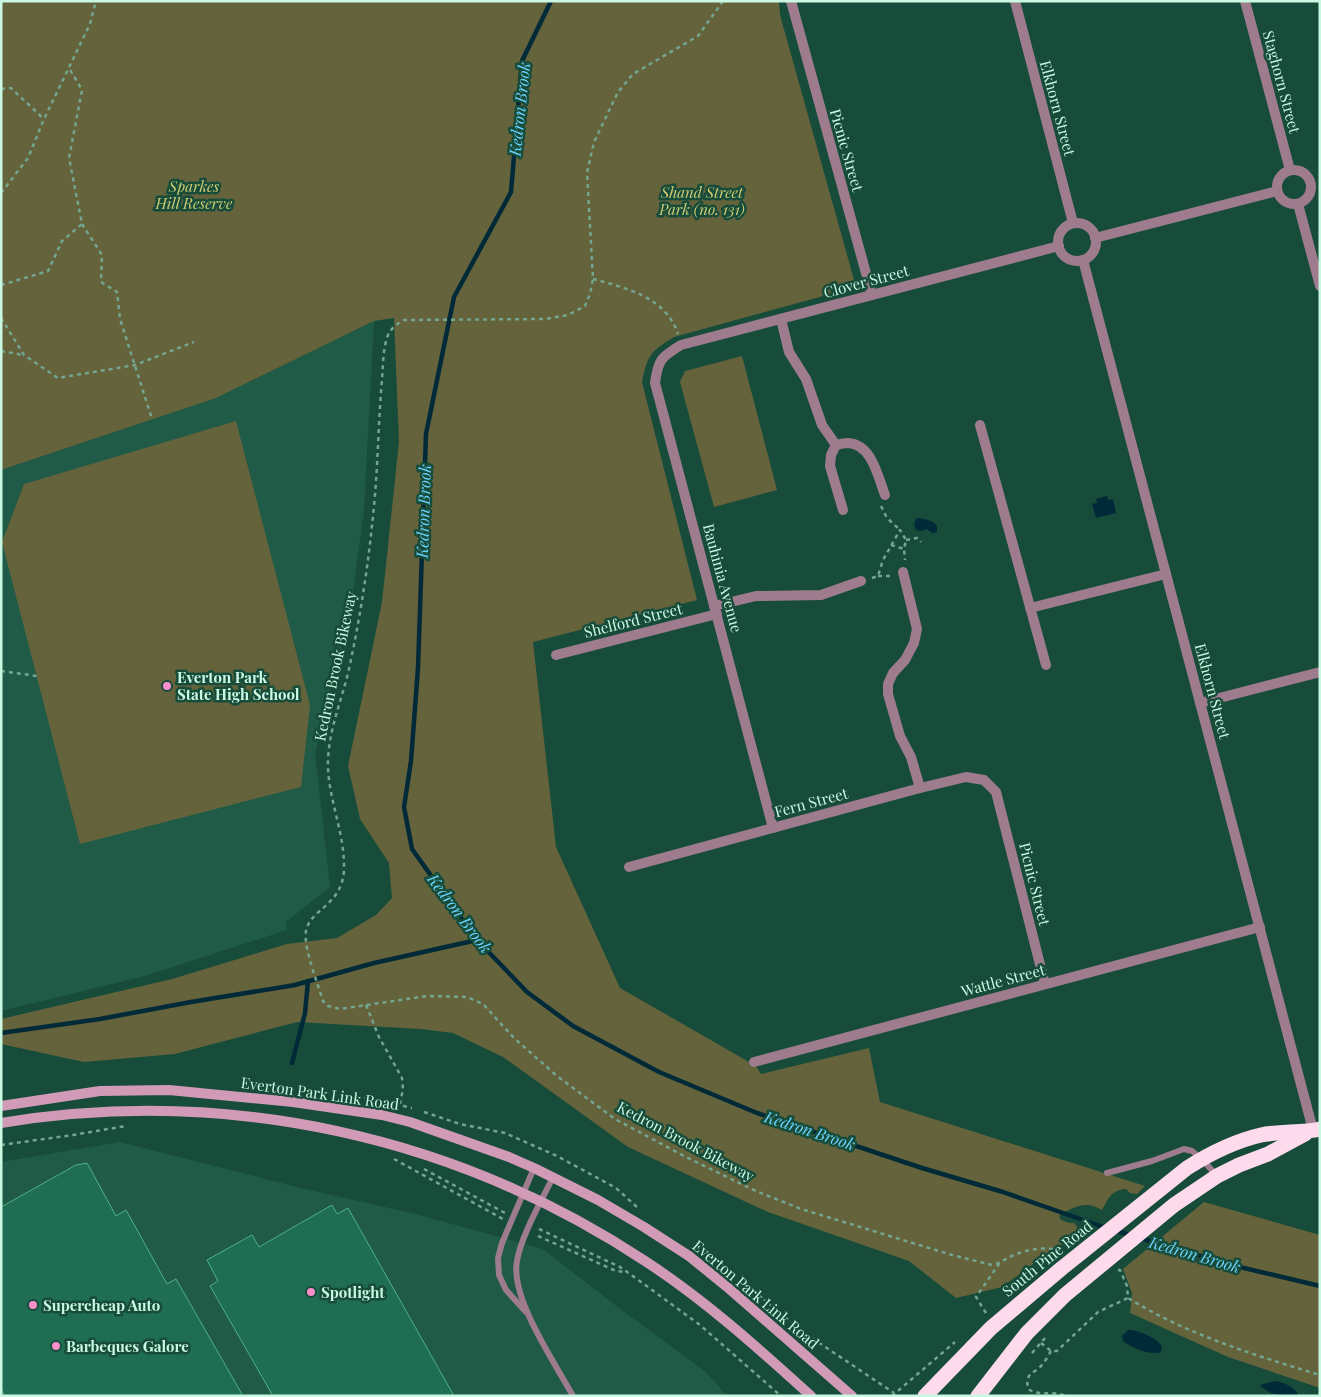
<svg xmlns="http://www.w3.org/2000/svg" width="1321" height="1397" viewBox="0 0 1321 1397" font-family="'Playfair Display',serif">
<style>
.built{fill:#1f5b47}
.green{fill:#64633c}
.water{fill:#012a38}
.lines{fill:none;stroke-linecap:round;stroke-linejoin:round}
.stream{stroke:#012a38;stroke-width:4.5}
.building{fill:#1f6d52;stroke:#4fb18d}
.path{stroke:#73a591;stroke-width:2.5;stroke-dasharray:4 4;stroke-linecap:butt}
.lane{stroke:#9e7c8d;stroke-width:6}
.street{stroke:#9e7c8d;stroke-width:10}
.secondary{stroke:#d19bb7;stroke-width:10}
.highway{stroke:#fddbec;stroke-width:15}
.poi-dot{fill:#f98fca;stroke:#174c3a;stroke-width:2}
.labels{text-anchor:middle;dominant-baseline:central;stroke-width:5;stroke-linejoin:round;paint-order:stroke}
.street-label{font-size:15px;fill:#caf8e3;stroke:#174c3a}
.park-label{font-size:15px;font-style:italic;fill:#d0cc71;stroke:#174c3a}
.poi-label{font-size:15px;font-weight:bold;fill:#caf8e3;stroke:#174c3a;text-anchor:start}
.water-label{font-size:16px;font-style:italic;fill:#6bd4fe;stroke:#174c3a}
</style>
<rect width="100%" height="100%" fill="#174c3a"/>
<g class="built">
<polygon points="374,321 364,511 349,618 315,754 330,887 286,922 287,930 145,976 1,1011 1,470 216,398"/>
<polygon points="120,1142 305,1189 416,1214 543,1249 615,1305 706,1372 727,1396 1,1396 1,1162"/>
</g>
<g class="green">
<path d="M1,1h778l1,14 76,272 -182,50c-24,15 -26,17 -32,45l55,218 -164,42 23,205 64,141 136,78 5,8 108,-26 11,54 265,84 -8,8 -7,-1 -4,-4c-15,1 -17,9 -24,21 -17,-10 -29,-3 -43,6l2,4 8,3h5l4,5c-5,10 -12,15 -22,19l-54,40 -46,11 -47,-37 -141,-49 -140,-65 -125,-90 -50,-24 -32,-4 -124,-7 -122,32 -91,8 -83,-18v-25l171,-40 115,-35 50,-6 39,-23 16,-17 -3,-35 -29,-44 -12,-53 34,-164 17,-160 -5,-124 -20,3 -158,77 -215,72z"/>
<polygon points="742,356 777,490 714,507 680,382 685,371"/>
<polygon points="236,421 310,705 301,787 80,844 2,542 24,484"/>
<polygon points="1204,1202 1320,1235 1320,1388 1228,1357 1130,1313 1132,1293 1123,1269"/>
</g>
<g class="water">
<polygon points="1107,496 1108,500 1113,499 1116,513 1096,518 1092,504 1097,503 1096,499"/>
<path d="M918,518c7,1 15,2 19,8v6l-5,1 -5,-4 -7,2 -4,-1 -2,-5 2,-6z"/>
<path d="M1128,1330c11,0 29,8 34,17l-1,5c-10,4 -30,-4 -38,-11l-1,-5z"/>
<path d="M1275,1381c10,2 19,5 24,15 -16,0 -28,1 -39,-11z"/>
</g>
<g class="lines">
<g class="stream">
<polyline points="551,1 522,61 511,192 454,297 426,434 418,668 411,761 404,807 412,849 477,940 527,992 573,1026 659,1072 757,1113 922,1168 1003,1192 1106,1228"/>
<polyline points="1,1033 100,1019 191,1002 295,985 374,963 477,940"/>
<polyline points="292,1063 305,1013 308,981"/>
<polyline points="1114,1230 1133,1236"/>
<polyline points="1140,1238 1227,1264 1320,1286"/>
</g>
</g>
<g class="building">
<polygon points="87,1163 116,1216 126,1210 167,1284 176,1279 243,1396 5,1396 1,1389 1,1207 76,1165"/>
<polygon points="332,1205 337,1214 348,1208 454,1396 273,1396 210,1286 218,1281 207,1260 252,1235 259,1247"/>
</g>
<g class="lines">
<g class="path">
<path d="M723,1l-25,35 -65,38 -15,18 -24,50 -7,31 6,106 -3,15 -5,12 -17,9 -23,4 -141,1c-7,4 -12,7 -16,15 -5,13 -5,30 -6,45 -4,45 -4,91 -9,136 -5,51 -13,102 -24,153 -7,31 -20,59 -21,92 -1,36 17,71 16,108 -1,36 -34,40 -38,62 -3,16 12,53 17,70l5,5 12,3 87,-13 40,1 16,7 31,34 43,38 58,43 69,37 72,35 45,18 151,46 40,10c9,-2 14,-7 22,-10 13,-6 33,-9 47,-4"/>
<polyline points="1,89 11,88 44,119"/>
<polyline points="1,193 28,158 44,119 90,24 96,1"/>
<polyline points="82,224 102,255 101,282 117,292 120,319 152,419"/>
<path d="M593,279c33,9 73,18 85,55"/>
<polyline points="1,285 48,271 62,241 82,224 69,158 82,90 69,68"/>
<polyline points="1,318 24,355 58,378 135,365 194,342"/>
<polyline points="1,351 24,355"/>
<polyline points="881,506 887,518 900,530"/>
<polyline points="906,540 917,538 921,542"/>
<polyline points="891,545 904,549"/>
<polyline points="878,576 891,576"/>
<polyline points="872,578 878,576 883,560 900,530 906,540 904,549 905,560"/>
<polyline points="1,671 37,676"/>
<polyline points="366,1005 379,1037 402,1078 403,1089 400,1104"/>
<polyline points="356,1097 373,1098 412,1108"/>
<polyline points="424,1112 460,1124 505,1133 557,1156 616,1188 638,1208"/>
<polyline points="1,1145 73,1135 126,1126"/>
<polyline points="394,1159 503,1219"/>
<polyline points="424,1169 505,1213"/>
<polyline points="539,1229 620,1267 637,1279 700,1325 781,1396"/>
<polyline points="538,1236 616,1271 624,1272"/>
<path d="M1118,1270h2l7,16 1,12c60,37 126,57 192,77"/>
<polyline points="756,1293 803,1332 894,1393"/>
<polyline points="986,1313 976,1297 999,1264"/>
<polyline points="1041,1343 1051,1351 1057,1351 1098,1312 1128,1298"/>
<path d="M1051,1351c-3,5 -6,11 -10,15 -9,9 -16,7 -13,23 12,8 24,1 37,7"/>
<polyline points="1032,1353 1045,1338"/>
<polyline points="892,1396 955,1342"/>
</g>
<g class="lane">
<polyline points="1107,1173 1152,1161 1184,1149 1192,1151 1202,1159 1216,1175"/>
<path d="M553,1177c-11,23 -32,59 -36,84 -7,37 38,102 56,135"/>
<polyline points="526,1312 506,1290 499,1275 498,1258 502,1243 534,1168"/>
</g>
<g class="street">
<polyline points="791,1 872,295"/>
<polyline points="1015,1 1073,223"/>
<polyline points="1245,1 1290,170"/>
<circle cx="1294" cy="187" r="17"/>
<polyline points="1298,204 1320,286"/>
<circle cx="1077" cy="242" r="19"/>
<polyline points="1095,238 1277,191"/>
<polyline points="1083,260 1313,1130"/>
<path d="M781,319l8,33 17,27 16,46 14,20c4,-1 8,-2 12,-2 24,1 30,34 37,52"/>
<polyline points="980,425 1046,665"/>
<polyline points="836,445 831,455 830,466 843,510"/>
<polyline points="903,572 917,629 914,643 905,660 893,673 888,684 888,694 900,736 911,757 920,788"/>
<polyline points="714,606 756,596 821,595 861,581"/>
<polyline points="1030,608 1166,574"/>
<polyline points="556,655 717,614"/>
<polyline points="1200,703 1320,672"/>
<path d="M773,828l-118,-445c3,-23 6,-26 26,-38l378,-99"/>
<polyline points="629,867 920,788 966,777 984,780 996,792 1045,984"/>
<polyline points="754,1062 1260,927"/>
</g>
<g class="secondary">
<polyline points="1,1106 100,1091 169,1090 293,1102 382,1115 410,1122 509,1157 534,1168 598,1200 644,1227 689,1256 726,1286 852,1396"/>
<path d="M1,1123c226,-37 453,12 644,138 60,39 113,87 166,135"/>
</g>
<g class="highway">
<path d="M925,1396l66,-68 71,-60 125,-100c22,-14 48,-27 74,-33 19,-4 40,-2 59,-6"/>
<polyline points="978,1396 1027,1333 1065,1295 1174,1205 1217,1176 1239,1165 1268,1154 1305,1134"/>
</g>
</g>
<g class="poi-dot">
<circle cx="167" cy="686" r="5"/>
<circle cx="311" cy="1292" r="5"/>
<circle cx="33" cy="1305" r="5"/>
<circle cx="56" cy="1346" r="5"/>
</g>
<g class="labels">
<g class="street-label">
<text transform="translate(1282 82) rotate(75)">Staghorn Street</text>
<text transform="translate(1058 108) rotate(75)">Elkhorn Street</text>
<text transform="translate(847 150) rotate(74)">Picnic Street</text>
<text transform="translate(866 281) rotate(-15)">Clover Street</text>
<text transform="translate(723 578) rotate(75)">Bauhinia Avenue</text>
<text transform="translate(633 620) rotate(-14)">Shelford Street</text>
<text transform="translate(335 666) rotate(-78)">Kedron Brook Bikeway</text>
<text transform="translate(1213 691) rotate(75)">Elkhorn Street</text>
<text transform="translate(811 802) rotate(-15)">Fern Street</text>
<text transform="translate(1035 884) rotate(76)">Picnic Street</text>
<text transform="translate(1003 980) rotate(-15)">Wattle Street</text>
<text transform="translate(320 1093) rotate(8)">Everton Park Link Road</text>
<text transform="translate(686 1141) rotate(28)">Kedron Brook Bikeway</text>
<text transform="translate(1047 1258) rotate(-39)">South Pine Road</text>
<text transform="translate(756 1294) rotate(40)">Everton Park Link Road</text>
</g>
<g class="park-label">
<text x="194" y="186">Sparkes<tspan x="194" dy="17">Hill Reserve</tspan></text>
<text x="702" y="192">Shand Street<tspan x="702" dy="17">Park (no. 131)</tspan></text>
</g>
<g class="poi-label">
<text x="177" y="677">Everton Park<tspan x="177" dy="17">State High School</tspan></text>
<text x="321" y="1292">Spotlight</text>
<text x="43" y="1305">Supercheap Auto</text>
<text x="66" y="1346">Barbeques Galore</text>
</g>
<g class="water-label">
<text transform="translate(519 109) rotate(-84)">Kedron Brook</text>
<text transform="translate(423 511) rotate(-88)">Kedron Brook</text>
<text transform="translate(460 913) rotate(53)">Kedron Brook</text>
<text transform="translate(810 1130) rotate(18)">Kedron Brook</text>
<text transform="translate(1195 1254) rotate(16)">Kedron Brook</text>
</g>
</g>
<rect width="1321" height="1397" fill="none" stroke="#caf8e3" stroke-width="5"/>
</svg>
